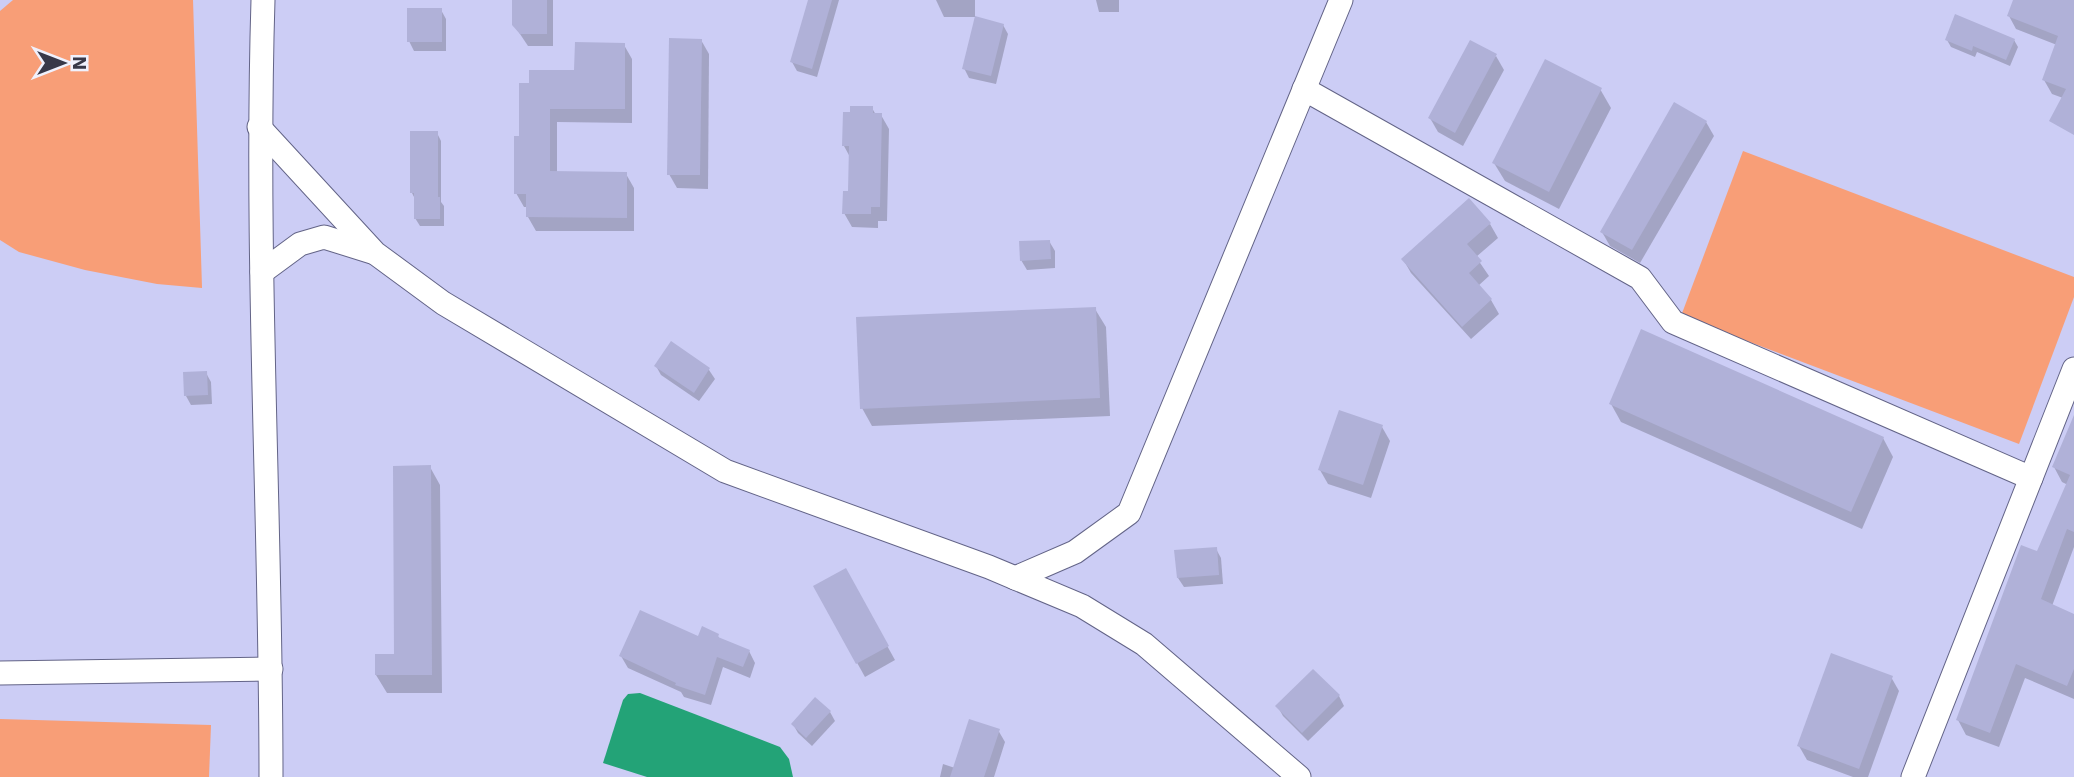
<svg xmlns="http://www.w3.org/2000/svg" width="2074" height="777" viewBox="0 0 2074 777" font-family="'Work Sans',sans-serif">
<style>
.green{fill:#f89e77}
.water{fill:#23a377}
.shadow{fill:#0003}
.building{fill:#b0b1d8}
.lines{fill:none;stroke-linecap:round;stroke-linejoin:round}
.minor-casing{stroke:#636487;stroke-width:25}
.minor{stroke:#fff;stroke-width:23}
</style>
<rect width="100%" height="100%" fill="#cccdf5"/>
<g class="green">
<polygon points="13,0 193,0 202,288 157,284 85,270 19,252 0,240 0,11"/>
<polygon points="1743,151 2074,277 2074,297 2019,444 1681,316"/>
<polygon points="0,719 211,725 209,777 0,777"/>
</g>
<polygon class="water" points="640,693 780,747 789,759 793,777 647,777 603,763 623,700 628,694"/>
<g class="shadow">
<polygon points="514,0 553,0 553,46 528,46 514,25"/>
<polygon points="810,0 839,0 817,77 797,71 792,62"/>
<polygon points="936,0 975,0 975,17 944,17"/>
<polygon points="1096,0 1119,0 1119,12 1099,12"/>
<polygon points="2015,0 2074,0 2074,102 2052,94 2044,80 2057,45 2016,29 2009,16"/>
<polygon points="441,10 446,19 446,51 414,51 409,41"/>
<polygon points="1003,25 1008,34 996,84 969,78 964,68"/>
<polygon points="701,40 709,54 708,189 677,188 669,174"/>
<polygon points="1947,40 2014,40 2018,47 2010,66 1977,52 1975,57 1951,47"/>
<polygon points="624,45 632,59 632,123 557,122 557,173 626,174 634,188 634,231 536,231 528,217 528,207 524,207 516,193 520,138 530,84 576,72"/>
<polygon points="1496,56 1504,70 1463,146 1438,132 1430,118"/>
<polygon points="1600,89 1611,108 1559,209 1505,181 1494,163"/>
<polygon points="872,108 876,115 881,115 889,129 887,221 878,221 878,228 852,227 844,213 850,193 850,157 844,146"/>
<polygon points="1706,122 1714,136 1640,263 1610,246 1602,232"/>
<polygon points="437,133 441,141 441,202 444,206 444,226 420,226 415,218 415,199 412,193"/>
<polygon points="1490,224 1498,238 1476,257 1489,276 1478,286 1491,300 1499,314 1471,339 1411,273 1403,259"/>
<polygon points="1049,241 1055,251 1055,268 1027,270 1021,260"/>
<polygon points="1095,309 1106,327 1110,416 872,426 862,408"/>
<polygon points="671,343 709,370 715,379 699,401 661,375 656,366"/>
<polygon points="206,373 211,382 212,404 191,405 186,396"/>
<polygon points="1611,404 1883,438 1893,457 1862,529 1621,422"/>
<polygon points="2074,420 2074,547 2052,606 2074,616 2074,699 2025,678 1999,747 1966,735 1958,720 2038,554 2068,485 2062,482 2054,467"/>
<polygon points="1382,427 1390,441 1371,498 1328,484 1320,470"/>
<polygon points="430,467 440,485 442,693 387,693 376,675 396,655"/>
<polygon points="1216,549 1221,558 1223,584 1184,587 1178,578"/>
<polygon points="845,570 895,660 865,677 815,587"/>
<polygon points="718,636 720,640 749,651 755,663 750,678 723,667 711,705 684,697 681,692 628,668 621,656"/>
<polygon points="1313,671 1339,696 1344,706 1308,741 1283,716 1278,707"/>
<polygon points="1891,677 1899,691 1868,777 1853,777 1807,760 1799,746"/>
<polygon points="830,712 835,721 812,746 798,733 793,724"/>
<polygon points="998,730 1005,742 994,777 940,777 943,764 955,768"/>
</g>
<g class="building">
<polygon points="512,0 547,0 547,34 520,34 512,25"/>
<polygon points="808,0 832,0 812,69 790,62"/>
<polygon points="2013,0 2074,0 2074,135 2049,121 2066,89 2042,80 2058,36 2007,16"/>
<rect x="407" y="8" width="35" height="34"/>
<polygon points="1955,14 2015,39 2006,60 1973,46 1972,51 1945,40"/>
<polygon points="975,16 1004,24 991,76 962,69"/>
<polygon points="669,38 702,39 700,175 667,175"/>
<polygon points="1470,40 1497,54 1455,133 1428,118"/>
<polygon points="575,42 625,43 625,109 550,109 550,171 627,172 627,218 526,217 526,194 514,194 514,136 519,136 519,83 529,83 529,70 574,70"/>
<polygon points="1545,59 1602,88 1549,192 1492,163"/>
<polygon points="1674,102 1707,121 1632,250 1600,232"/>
<polygon points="850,106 873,106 873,113 882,113 880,207 871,207 871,214 842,214 843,191 848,191 849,146 842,146 843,112 850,112"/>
<polygon points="410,131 438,131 438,197 440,197 440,219 414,219 414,193 410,193"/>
<polygon points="1469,198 1491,223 1467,244 1482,261 1469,273 1492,299 1462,327 1401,259"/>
<polygon points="1050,240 1051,259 1020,261 1019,241"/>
<polygon points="1096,307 1100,398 860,409 856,317"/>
<polygon points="1641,329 1884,437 1851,512 1609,404"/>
<polygon points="671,341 710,368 694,393 654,366"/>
<polygon points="207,371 208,395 184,396 183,372"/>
<polygon points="1339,410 1383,425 1363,485 1318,470"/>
<polygon points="2074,415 2074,532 2067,529 2041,599 2074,614 2074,669 2067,686 2016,664 1990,733 1956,720 2021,545 2037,551 2070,475 2052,467"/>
<polygon points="431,465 432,675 375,675 375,654 394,654 393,466"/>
<polygon points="1217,547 1219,575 1177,578 1174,550"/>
<polygon points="846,568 889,646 856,664 813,586"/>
<polygon points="640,610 698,636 702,626 719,634 718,637 750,650 743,667 717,657 705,695 675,685 676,683 619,656"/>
<polygon points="1831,653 1893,676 1859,769 1797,746"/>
<polygon points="1313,669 1340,695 1302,733 1275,706"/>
<polygon points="815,697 831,711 806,738 791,724"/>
<polygon points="969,719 1000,729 984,777 950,777"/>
</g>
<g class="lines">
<g class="minor-casing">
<g id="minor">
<path d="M263,0c-8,259 8,518 8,777"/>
<polyline points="1304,89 1640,278 1673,322 2031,478"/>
<polyline points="259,127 375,253 443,303 725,471 989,567 1082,606 1144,644 1299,777"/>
<polyline points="262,272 300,244 324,237 372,252"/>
<polyline points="1015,578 1075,552 1129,513 1341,0"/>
<polyline points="0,673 271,669"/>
<polyline points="1913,777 2074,369"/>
</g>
</g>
<use href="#minor" class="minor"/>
</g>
<g transform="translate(63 63) rotate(90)" stroke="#f0f1fd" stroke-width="5" paint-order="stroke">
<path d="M0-5L12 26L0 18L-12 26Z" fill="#383848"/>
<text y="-10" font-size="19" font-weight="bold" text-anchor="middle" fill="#383848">N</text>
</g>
</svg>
